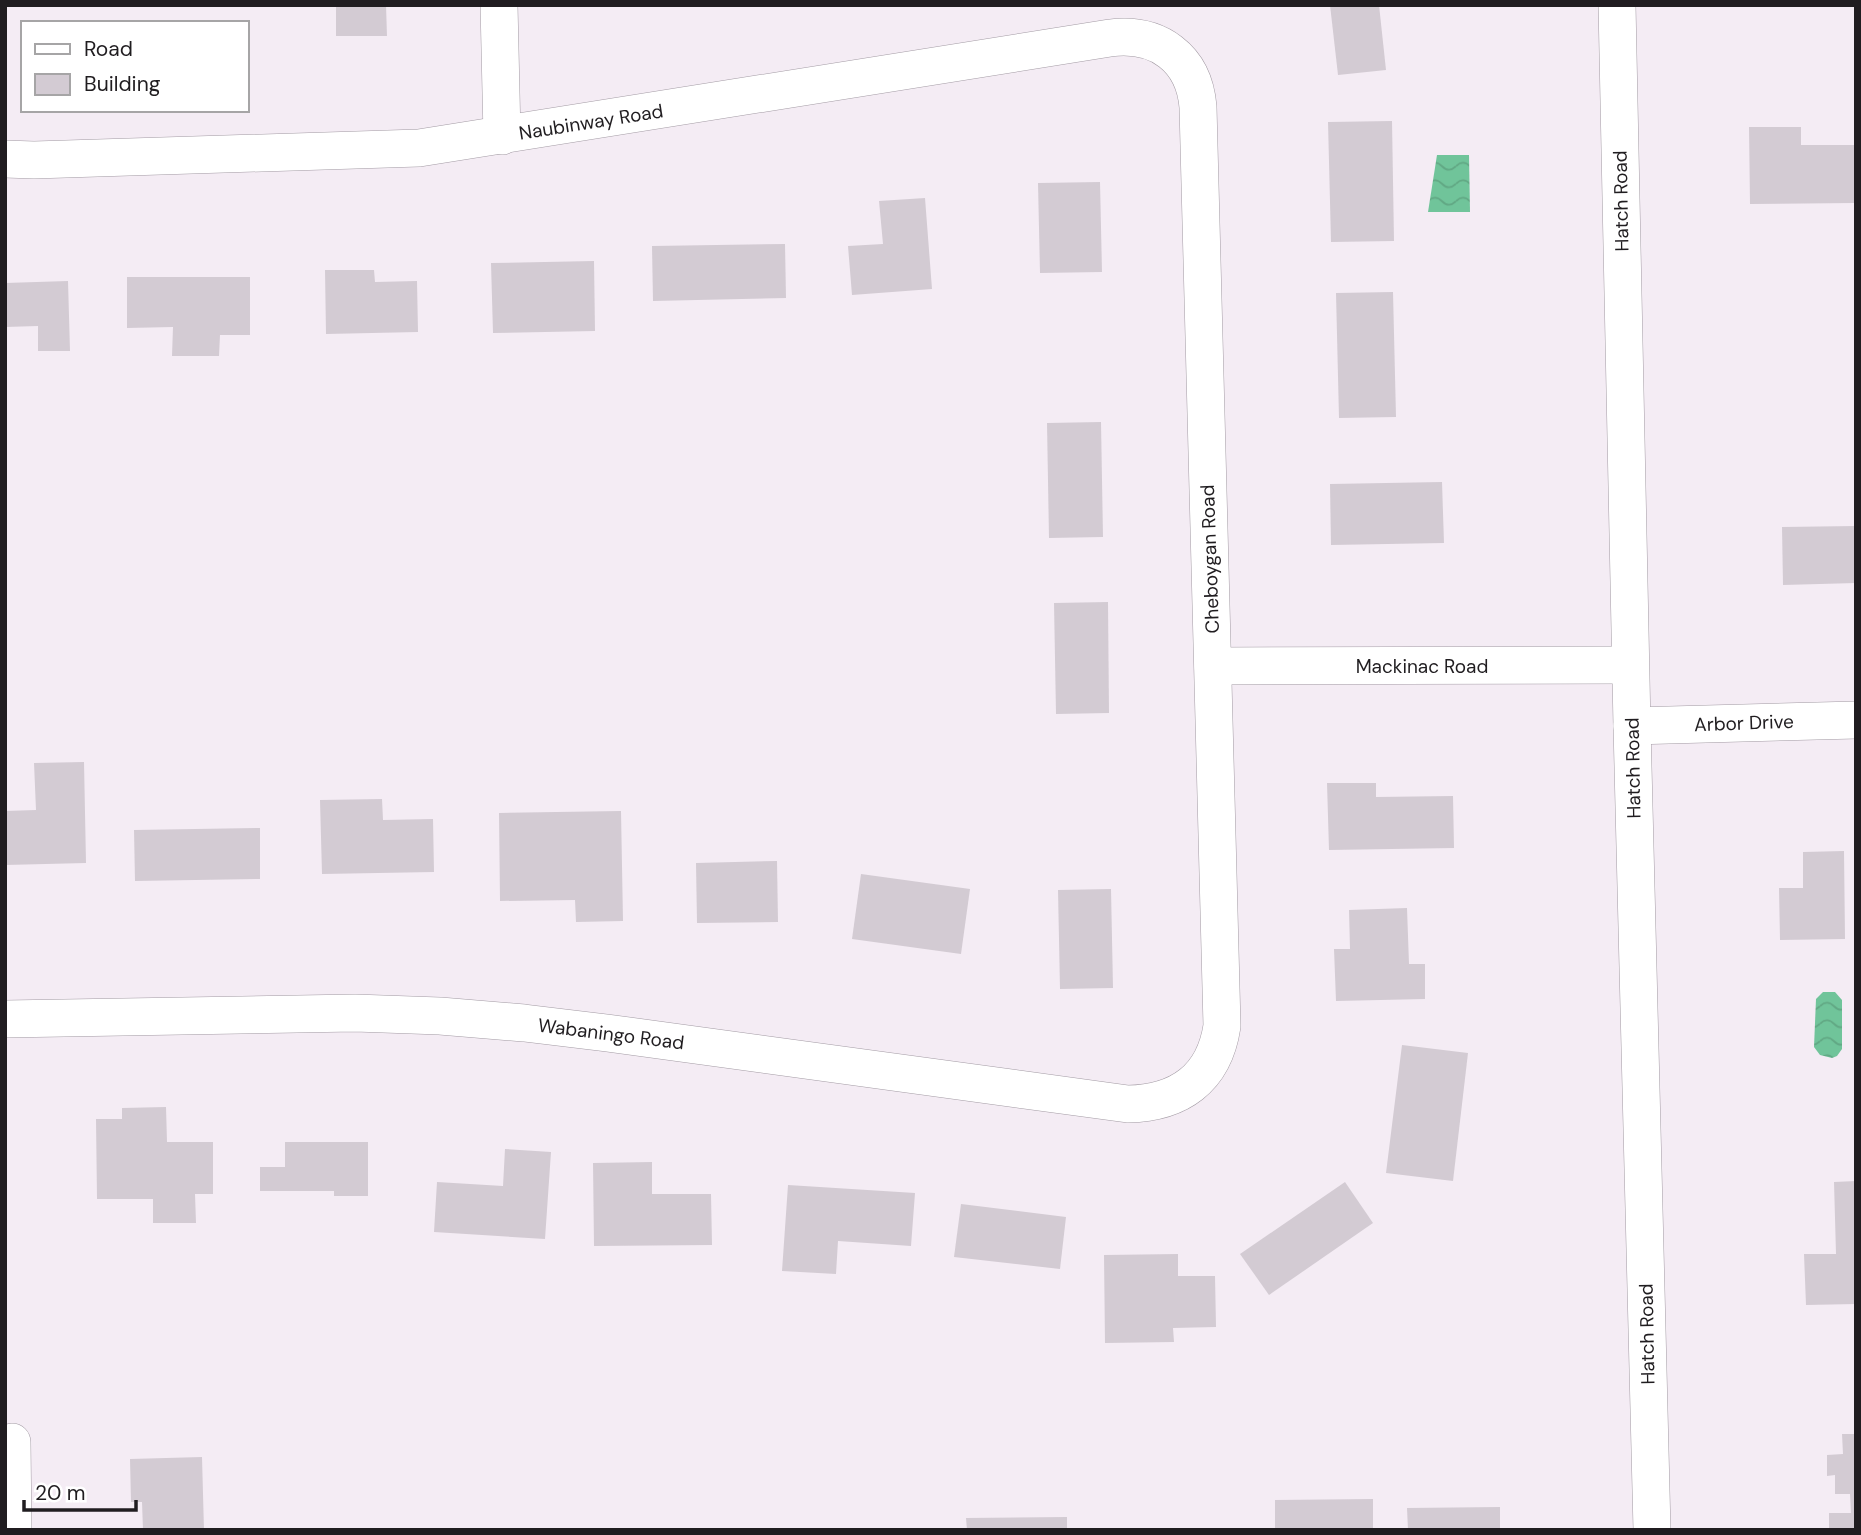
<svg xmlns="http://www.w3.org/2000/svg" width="1861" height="1535" viewBox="0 0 1861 1535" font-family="'DM Sans',sans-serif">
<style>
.water{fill:url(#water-waves)}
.building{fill:#d3cbd3}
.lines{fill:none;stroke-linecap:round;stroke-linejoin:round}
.street-casing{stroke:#a39ba4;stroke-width:38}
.street{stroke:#fff;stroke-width:37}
.labels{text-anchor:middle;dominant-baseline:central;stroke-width:5;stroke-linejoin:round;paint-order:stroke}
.street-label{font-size:19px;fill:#201d20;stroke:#fff}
</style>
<defs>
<pattern id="water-waves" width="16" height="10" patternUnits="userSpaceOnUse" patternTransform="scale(1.75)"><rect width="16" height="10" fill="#70c49a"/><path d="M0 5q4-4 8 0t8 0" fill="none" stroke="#61a884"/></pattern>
</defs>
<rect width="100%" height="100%" fill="#f4ecf4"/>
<g class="water">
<polygon points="1437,155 1469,155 1470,212 1428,212"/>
<polygon points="1823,992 1835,992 1842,1000 1842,1049 1837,1056 1832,1058 1820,1055 1814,1047 1816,999"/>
</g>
<g class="building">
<polygon points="336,5 386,5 387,36 336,36"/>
<polygon points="1330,5 1379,5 1386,70 1338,75"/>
<polygon points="1392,121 1394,241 1331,242 1328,122"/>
<polygon points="1749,127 1801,127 1801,145 1854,145 1854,203 1750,204"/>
<polygon points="1100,182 1102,272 1040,273 1038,183"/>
<polygon points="925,198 932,289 852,295 848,246 883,244 879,201"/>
<polygon points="785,244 786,298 653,301 652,246"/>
<polygon points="594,261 595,331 493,333 491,263"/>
<polygon points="325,270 374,270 375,282 417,281 418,332 326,334"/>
<polygon points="127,277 250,277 250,335 220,335 219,356 172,356 173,327 127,328"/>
<polygon points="68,281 70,351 38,351 38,326 5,327 5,283"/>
<polygon points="1393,292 1396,417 1339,418 1336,293"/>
<polygon points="1101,422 1103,537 1049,538 1047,423"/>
<polygon points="1442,482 1444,543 1331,545 1330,484"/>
<polygon points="1856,526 1856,583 1783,585 1782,527"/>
<polygon points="1108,602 1109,713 1056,714 1054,603"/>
<polygon points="84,762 86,863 5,865 5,811 36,810 34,763"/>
<polygon points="1327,783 1376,783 1376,797 1453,796 1454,848 1329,850"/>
<polygon points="382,799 383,820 433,819 434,872 322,874 320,800"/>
<polygon points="621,811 623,921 576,922 575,900 500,901 499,813"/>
<polygon points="260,828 260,879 135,881 134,830"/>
<polygon points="1844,851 1845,939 1780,940 1779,888 1803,888 1803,852"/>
<polygon points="777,861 778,922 697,923 696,863"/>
<polygon points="861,874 970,889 961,954 852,939"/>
<polygon points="1111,889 1113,988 1060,989 1058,890"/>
<polygon points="1407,908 1409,964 1425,964 1425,999 1336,1001 1334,949 1350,949 1349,910"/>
<polygon points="1402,1045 1468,1053 1453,1181 1386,1173"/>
<polygon points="166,1107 167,1142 213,1142 213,1194 195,1194 196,1223 153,1223 153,1199 97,1199 96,1119 122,1119 122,1108"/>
<polygon points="285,1142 368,1142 368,1196 334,1196 334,1191 260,1191 260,1167 285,1167"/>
<polygon points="505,1149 551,1152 545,1239 434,1232 437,1182 503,1186"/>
<polygon points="652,1162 652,1194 711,1194 712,1245 594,1246 593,1163"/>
<polygon points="1856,1181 1856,1304 1806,1305 1804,1254 1836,1254 1834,1182"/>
<polygon points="1345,1182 1373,1223 1269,1295 1240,1254"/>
<polygon points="788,1185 915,1193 911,1246 838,1241 836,1274 782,1271"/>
<polygon points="961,1204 1066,1217 1060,1269 954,1257"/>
<polygon points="1178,1254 1178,1276 1215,1276 1216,1327 1173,1328 1174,1342 1105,1343 1104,1255"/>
<polygon points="1842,1434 1856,1434 1856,1530 1829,1530 1829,1513 1851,1513 1850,1494 1835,1494 1835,1475 1827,1476 1827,1455 1843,1454"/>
<polygon points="202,1457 204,1530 143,1530 142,1502 131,1502 130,1459"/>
<polygon points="1373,1499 1373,1530 1275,1530 1275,1500"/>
<polygon points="1500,1507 1500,1530 1408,1530 1407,1508"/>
<polygon points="1067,1517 1067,1530 967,1530 966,1518"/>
</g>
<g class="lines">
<g class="street-casing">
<g id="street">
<polyline points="499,5 502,136"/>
<polyline points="1617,5 1632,726 1652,1530"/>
<path d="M5,159l29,1 385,-12 691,-110c48,-6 84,20 88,69l24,919c-8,53 -43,77 -94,78l-521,-71 -83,-10 -84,-7 -85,-3 -350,6"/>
<polyline points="1213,666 1630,665"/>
<polyline points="1632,726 1856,720"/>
<polyline points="12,1442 13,1530"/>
</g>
</g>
<use href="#street" class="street"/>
</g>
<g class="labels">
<g class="street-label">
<text transform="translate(591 122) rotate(-9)">Naubinway Road</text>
<text transform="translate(1621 201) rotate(-91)">Hatch Road</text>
<text transform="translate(1210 559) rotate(-92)">Cheboygan Road</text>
<text x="1422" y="666">Mackinac Road</text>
<text transform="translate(1744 723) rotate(-2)">Arbor Drive</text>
<text transform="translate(1633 768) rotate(-91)">Hatch Road</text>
<text transform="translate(611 1034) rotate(7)">Wabaningo Road</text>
<text transform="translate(1647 1334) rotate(-91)">Hatch Road</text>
</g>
</g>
<rect width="1861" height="1535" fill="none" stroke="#201d20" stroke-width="14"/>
<rect x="21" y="21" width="228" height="91" fill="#ffffff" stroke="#a6a5a6" stroke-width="2"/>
<rect x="35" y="44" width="35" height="10" fill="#ffffff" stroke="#a6a5a6" stroke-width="2"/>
<text x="84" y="56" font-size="21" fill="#201d20">Road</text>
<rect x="35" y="74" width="35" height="21" fill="#d3cbd3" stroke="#a6a5a6" stroke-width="2"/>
<text x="84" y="91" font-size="21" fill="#201d20">Building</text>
<path d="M24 1500v10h112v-10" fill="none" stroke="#201d20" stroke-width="3.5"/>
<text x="35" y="1500" font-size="21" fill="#201d20" stroke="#ffffff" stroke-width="5" paint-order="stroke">20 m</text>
</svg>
